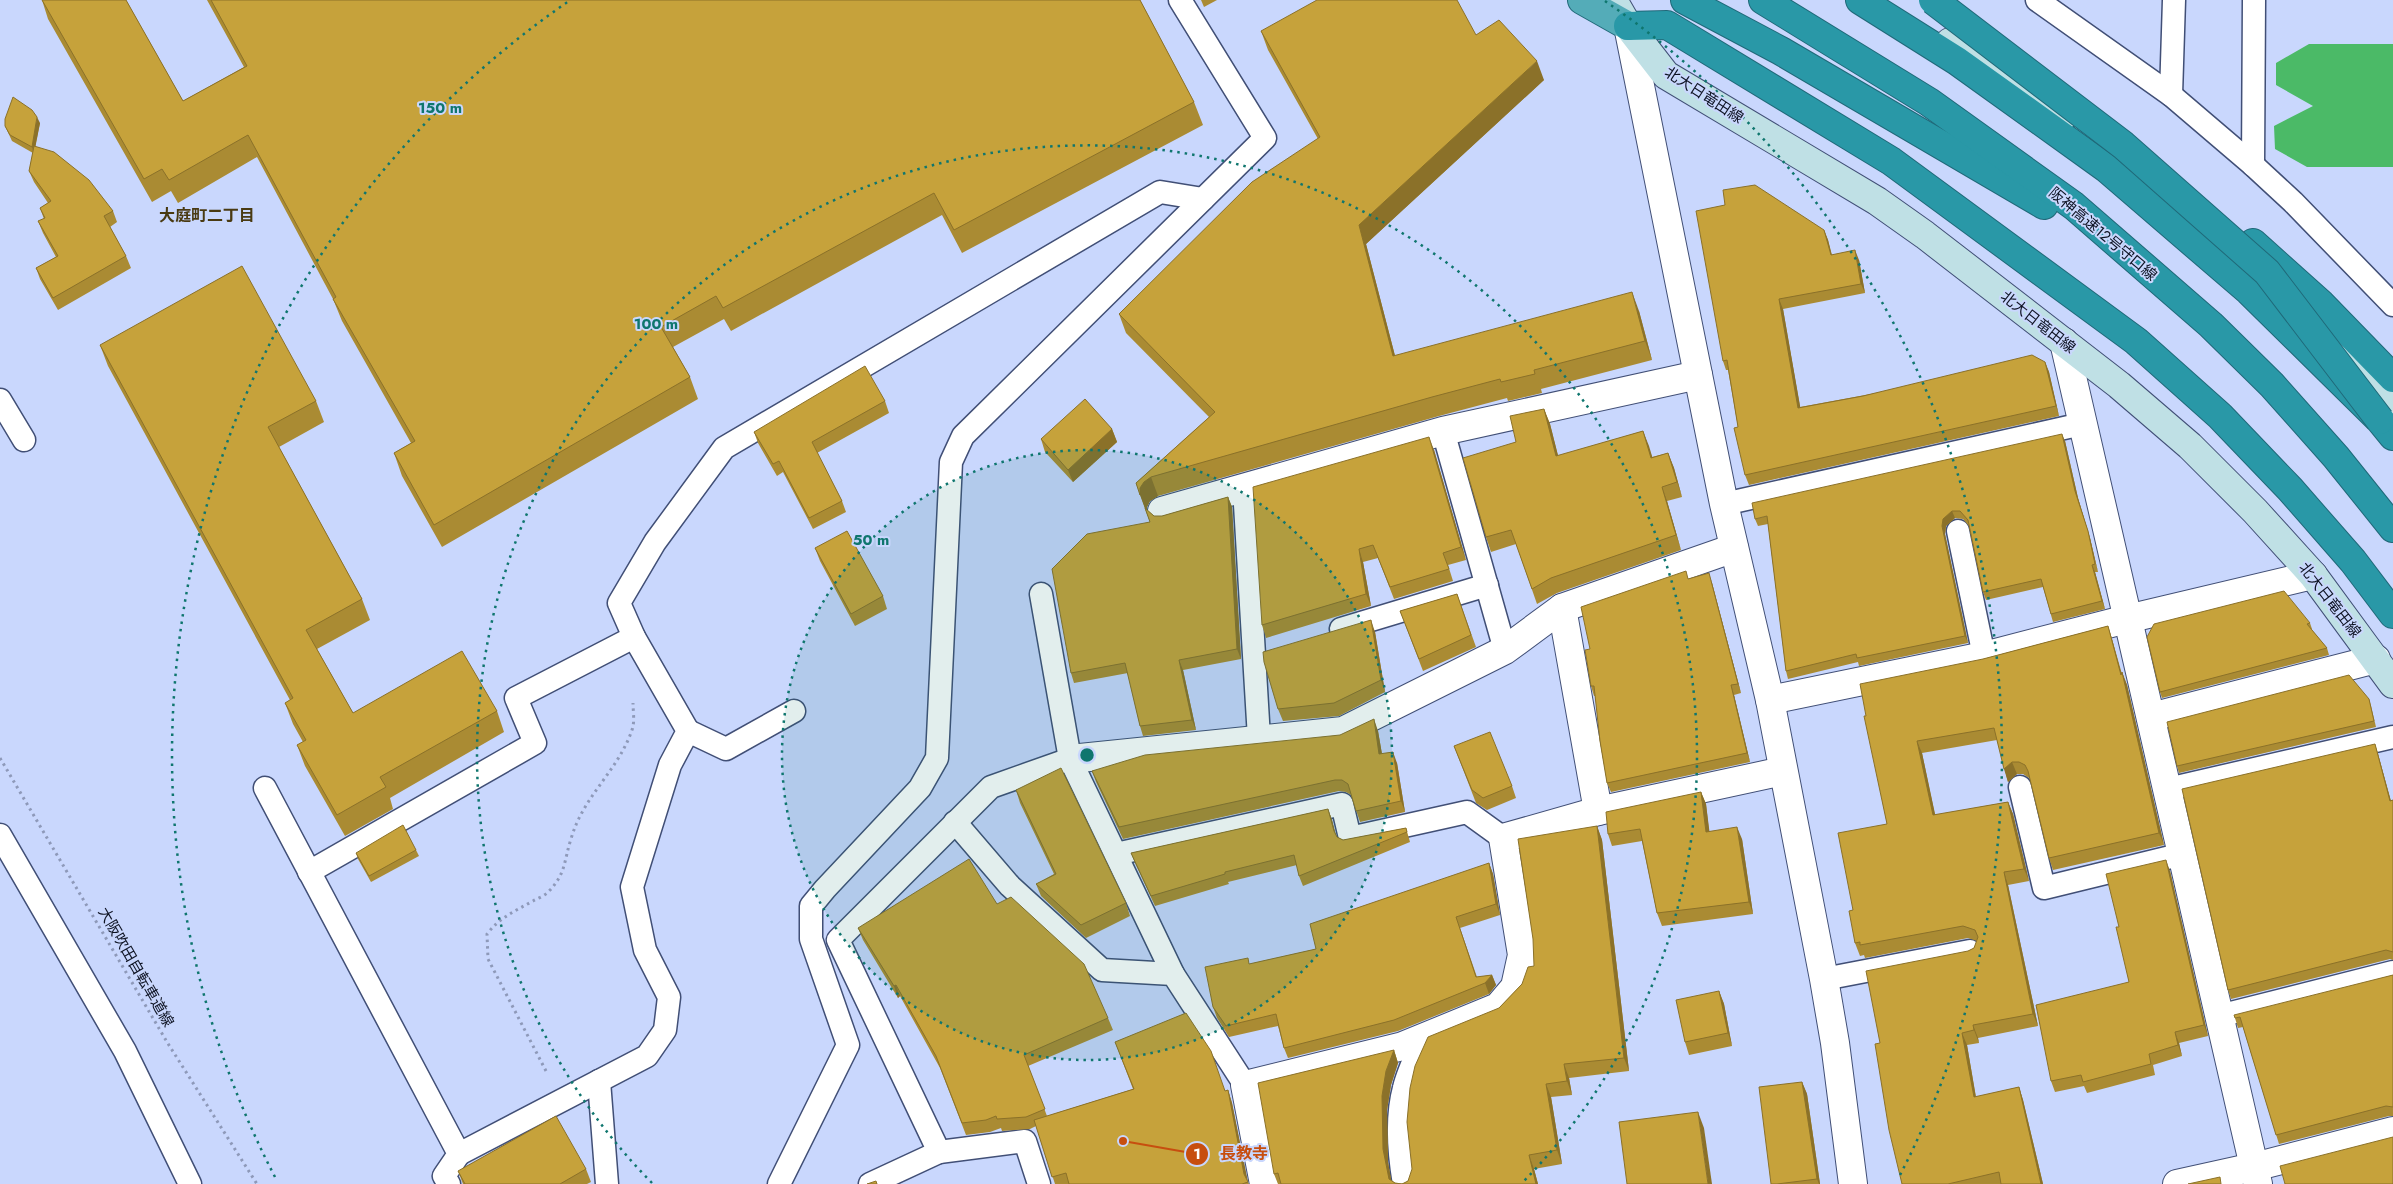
<svg xmlns="http://www.w3.org/2000/svg" width="2393" height="1184" viewBox="0 0 2393 1184" font-family="Jost,'Noto Sans JP',sans-serif">
<style>
.water{fill:#4bba67}
.lines{fill:none;stroke-linecap:round;stroke-linejoin:round}
.service-casing{stroke:#414f76;stroke-width:25}
.minor-casing{stroke:#414f76;stroke-width:30}
.tertiary-casing{stroke:#414f76;stroke-width:30}
.secondary-casing{stroke:#414f76;stroke-width:30}
.trunk-casing{stroke:#206979;stroke-width:30}
.motorway-casing{stroke:#206979;stroke-width:30}
.path{stroke:#8e99b9;stroke-width:3;stroke-dasharray:2.5 4;stroke-linecap:butt}
.service{stroke:#fff;stroke-width:22}
.minor{stroke:#fff;stroke-width:28}
.tertiary{stroke:#fff;stroke-width:28}
.secondary{stroke:#bfe0e5;stroke-width:28}
.trunk{stroke:#54acb8;stroke-width:28}
.motorway{stroke:#2998a7;stroke-width:28}
.motorway-bridge-casing{stroke:#206979;stroke-width:30;stroke-linecap:butt}
.motorway-bridge{stroke:#2998a7;stroke-width:28}
.wall{fill:#aa8b33}
.shaded-wall{fill:#8b7129}
.building{fill:#c6a23b;stroke:#8b7129}
.ring{fill:none;stroke:#0f766e;stroke-width:2.5;stroke-dasharray:2.5 5}
.labels{text-anchor:middle;dominant-baseline:central;stroke-width:4;stroke-linejoin:round;paint-order:stroke}
.street-label{font-size:15px;fill:#0e1323;stroke:#c9d7fd}
.neighbourhood-label{font-size:16px;font-weight:bold;fill:#493a12;stroke:#c9d7fd}
.centre{fill:#0f766e;stroke:#c9d7fd;stroke-width:2.5}
.ring-label{font-size:15px;text-anchor:middle;font-weight:bold;fill:#0f766e;stroke:#c9d7fd;stroke-width:4;stroke-linejoin:round;paint-order:stroke}
.leader{fill:none;stroke:#c74e0f;stroke-width:2}
.callout-dot{fill:#c74e0f;stroke:#c9d7fd;stroke-width:2}
.mark-label{font-size:15px;text-anchor:middle;font-weight:bold;fill:#fff}
.callout-label{font-size:16px;text-anchor:middle;font-weight:bold;fill:#c74e0f;stroke:#c9d7fd;stroke-width:4;stroke-linejoin:round;paint-order:stroke}
</style>
<rect width="100%" height="100%" fill="#c9d7fd"/>
<polygon class="water" points="2309,44 2393,44 2393,167 2307,167 2275,149 2274,126 2313,106 2276,85 2276,63"/>
<g class="lines">
<g class="service-casing">
<g id="service">
<polyline points="2037,0 2171,95 2253,165 2293,202 2393,305"/>
<polyline points="2171,95 2174,0"/>
<polyline points="2253,165 2254,0"/>
<polyline points="0,400 24,440"/>
<polyline points="1443,431 1505,650"/>
<polyline points="1244,488 1259,738"/>
<polyline points="1724,504 2082,424"/>
<polyline points="1958,531 1984,656"/>
<polyline points="1041,594 1070,759 1173,974"/>
<polyline points="1341,629 1487,585"/>
<polyline points="688,731 726,749 794,711"/>
<polyline points="2020,787 2044,888 2183,854"/>
<polyline points="265,788 459,1154 444,1176 449,1184"/>
<polyline points="2168,789 2393,737"/>
<polyline points="955,822 1010,886 1102,970 1173,974 1245,1085"/>
<polyline points="0,835 125,1051 190,1184"/>
<polyline points="1116,854 1342,804 1350,838 1467,812 1503,838"/>
<polyline points="309,872 535,743 516,698 634,637"/>
<polyline points="1824,979 1970,951"/>
<polyline points="2219,1016 2393,972"/>
<polyline points="599,1081 607,1184"/>
<polyline points="939,1152 1025,1141 1039,1184"/>
<polyline points="459,1154 647,1056 665,1030 669,997 645,950 632,887 670,765 688,731 634,637 619,603 655,542 724,448 1160,192 1203,199"/>
<polyline points="779,1184 848,1045 811,939 811,906 825,889 920,788 937,758 951,462 963,436 1265,138 1180,0"/>
<polyline points="870,1184 939,1152 838,940 991,787 1070,759"/>
<path d="M1404,1184c-5,-29 -8,-67 0,-96 4,-17 13,-34 20,-50"/>
</g>
</g>
<g class="minor-casing">
<g id="minor">
<polyline points="2064,342 2258,1184"/>
<polyline points="1162,511 1443,431 1698,375"/>
<polyline points="1562,608 1598,811"/>
<polyline points="1770,700 1984,656 2127,619 2313,575"/>
<polyline points="2151,717 2376,659"/>
<polyline points="1070,759 1343,731 1505,650 1562,608 1734,548"/>
<polyline points="1264,1184 1245,1085 1403,1046 1498,1007 1515,987 1522,955 1503,838 1598,811 1783,771"/>
<polyline points="2177,1184 2254,1167 2393,1131"/>
</g>
</g>
<g class="tertiary-casing">
<polyline id="tertiary" points="1628,26 1724,504 1770,700 1824,979 1835,1043 1853,1184"/>
</g>
<g class="secondary-casing">
<g id="secondary">
<polyline points="1613,0 1628,26 1666,75 1877,201 1925,235 2119,385 2190,446 2255,511 2313,575 2393,684"/>
<polyline points="1950,42 2066,114"/>
<polyline points="2327,335 2393,406"/>
</g>
</g>
<g class="trunk-casing">
<polyline id="trunk" points="1582,0 1628,26"/>
</g>
<g class="motorway-casing">
<g id="motorway">
<polyline points="1685,0 1781,51 2044,205"/>
<polyline points="1763,0 1929,102 2074,206 2211,325 2272,385 2336,457 2393,528"/>
<polyline points="1860,0 1957,61 2106,168 2249,291 2380,420 2393,436"/>
<polyline points="1628,26 1667,25 1891,161 2136,341 2220,416 2290,489 2353,561 2393,614"/>
<polyline points="2253,243 2321,304 2393,378"/>
</g>
</g>
<g class="path">
<polyline points="0,758 167,1042 257,1184"/>
<path d="M546,1071l-58,-112 -1,-25c12,-16 28,-23 46,-33 5,-3 12,-5 16,-10 17,-17 15,-31 22,-52 12,-43 47,-68 61,-109 3,-8 1,-19 1,-27"/>
</g>
<use href="#service" class="service"/>
<use href="#minor" class="minor"/>
<use href="#tertiary" class="tertiary"/>
<use href="#secondary" class="secondary"/>
<use href="#trunk" class="trunk"/>
<use href="#motorway" class="motorway"/>
<g class="motorway-bridge-casing">
<polyline id="motorway-bridge" points="1933,0 2123,145 2267,272 2380,420"/>
</g>
<use href="#motorway-bridge" class="motorway-bridge"/>
</g>
<g class="wall">
<polygon points="42,0 126,0 183,101 244,67 207,0 1140,0 1194,102 1203,125 962,253 942,215 731,331 724,319 673,347 690,377 698,399 442,547 402,476 394,453 411,443 342,321 333,299 257,157 178,203 171,191 152,202 48,19"/>
<polygon points="1201,0 1217,0 1204,7"/>
<polygon points="1261,31 1476,35 1544,80 1366,244 1395,356 1639,311 1652,360 1541,389 1542,393 1508,401 1507,398 1439,416 1158,496 1150,501 1147,507 1147,510 1154,516 1162,516 1228,497 1232,507 1241,659 1183,670 1196,730 1143,736 1140,726 1128,673 1074,683 1071,673 1150,522 1136,483 1209,417 1126,333 1119,314 1318,139 1268,50"/>
<polygon points="40,123 35,147 113,211 117,222 110,227 126,256 131,268 58,310 40,279 36,268 56,257 43,233 38,221 44,219 40,208 48,203 34,182 29,171 33,153 12,141 5,126"/>
<polygon points="1824,230 1828,240 1832,255 1859,260 1865,293 1783,309 1800,407 2045,362 2049,372 2059,416 1749,485 1745,475 1738,427 1728,370 1726,370 1723,361"/>
<polygon points="100,345 316,401 324,422 279,447 362,599 370,620 317,649 353,713 497,711 504,732 390,798 393,809 345,836 305,766 297,745 303,742 293,724 285,703 290,700 108,366"/>
<polygon points="885,401 889,413 817,453 842,501 846,512 813,529 783,472 777,476 758,443 754,432"/>
<polygon points="1544,409 1550,424 1558,456 1643,431 1652,457 1668,453 1674,468 1682,497 1667,501 1681,550 1557,593 1537,604 1516,544 1491,552 1486,537 1516,442"/>
<polygon points="1112,429 1117,442 1073,482 1045,452 1041,439"/>
<polygon points="2065,441 2078,498 2090,538 2098,572 2095,572 2105,609 2053,622 2043,587 1986,600 1983,592 1969,526 1963,519 1955,518 1946,526 1945,534 1968,643 1859,666 1858,662 1788,679 1786,671 1768,524 1758,526 1755,519"/>
<polygon points="1434,450 1466,560 1448,565 1453,581 1394,599 1378,558 1363,562 1371,606 1266,638 1262,625"/>
<polygon points="815,548 883,596 887,609 855,626 820,561"/>
<polygon points="1689,579 1712,583 1741,693 1734,695 1750,762 1611,792 1607,783 1595,696 1594,696 1591,686 1590,649"/>
<polygon points="1457,594 1476,647 1423,671 1400,611"/>
<polygon points="2310,623 2312,629 2311,629 2327,648 2329,655 2162,698 2160,692 2147,637"/>
<polygon points="2108,626 2112,639 2122,674 2122,672 2127,685 2164,845 2053,870 2049,858 2030,779 2029,778 2023,774 2017,774 2008,782 1997,740 1922,753 1935,815 2008,802 2013,814 2029,881 2008,885 2038,1026 1978,1038 1979,1043 1967,1045 1976,1097 2019,1087 2023,1100 2043,1184 1902,1184 1880,1043 1968,951 1974,948 1977,941 1968,938 1865,958 1864,955 1860,956 1855,943 1853,910 1887,824 1866,716 1983,659"/>
<polygon points="1375,632 1385,692 1339,716 1283,721 1278,709"/>
<polygon points="2369,699 2371,706 2376,727 2179,773 2177,766"/>
<polygon points="1378,731 1382,754 1397,763 1405,812 1360,822 1351,795 1346,792 1339,791 1123,839 1096,782 1092,771"/>
<polygon points="2375,744 2378,754 2391,801 2393,800 2393,960 2390,959 2231,999 2228,990"/>
<polygon points="1454,746 1512,786 1516,798 1487,810 1476,803"/>
<polygon points="1016,790 1126,903 1130,916 1086,938 1041,896 1036,884 1054,874 1020,803"/>
<polygon points="1701,792 1706,804 1709,831 1742,839 1753,914 1662,926 1657,913 1642,841 1612,846 1608,834"/>
<polygon points="1328,809 1332,820 1336,835 1337,837 1343,840 1406,828 1410,842 1303,886 1299,876 1297,865 1228,882 1229,884 1155,906 1135,863 1131,853"/>
<polygon points="1597,826 1602,840 1629,1071 1569,1078 1572,1095 1551,1097 1562,1164 1534,1169 1538,1184 1278,1184 1274,1174 1394,1050 1398,1063 1391,1085 1387,1110 1388,1162 1391,1180 1395,1183 1402,1184 1408,1181 1499,1008 1522,984 1534,966"/>
<polygon points="416,850 419,856 371,882 358,859 356,853"/>
<polygon points="1489,863 1493,874 1500,915 1460,928 1477,977 1492,975 1496,985 1489,994 1398,1031 1288,1058 1284,1048 1278,1026 1229,1037 1217,1018 1213,1007 1250,964 1316,949"/>
<polygon points="2170,871 2208,1036 2179,1043 2182,1056 2153,1065 2155,1075 2087,1093 2084,1086 2055,1092 2051,1081 2129,982 2119,927"/>
<polygon points="997,904 1108,1018 1113,1030 1028,1066 1047,1116 1133,1089 1115,1042 1225,1091 1228,1090 1232,1103 1247,1180 1249,1184 1055,1184 1036,1126 1030,1129 1002,1131 1001,1128 990,1132 966,1135 940,1068 900,996 898,998 863,940 858,928"/>
<polygon points="2393,975 2393,1116 2389,1116 2279,1144 2243,1027 2238,1028 2235,1018"/>
<polygon points="1719,991 1724,1004 1732,1046 1689,1055 1685,1042"/>
<polygon points="1802,1082 1807,1094 1820,1184 1771,1184"/>
<polygon points="586,1169 591,1182 587,1184 463,1184 458,1171"/>
</g>
<g class="shaded-wall">
<polygon points="1537,61 1544,80 1366,244 1400,375 1393,356 1359,225"/>
<polygon points="37,117 40,123 34,154 32,147"/>
<polygon points="1824,230 1828,240 1834,265 1831,255"/>
<polygon points="1855,250 1859,260 1865,293 1861,284"/>
<polygon points="1632,292 1639,311 1652,360 1645,341"/>
<polygon points="1779,299 1783,309 1802,417 1798,408"/>
<polygon points="2045,362 2049,372 2059,416 2056,406"/>
<polygon points="1544,409 1550,424 1562,471 1556,456"/>
<polygon points="1112,429 1117,442 1073,482 1068,470"/>
<polygon points="1643,431 1649,446 1657,473 1651,458"/>
<polygon points="2062,434 2065,441 2078,498 2090,538 2098,572 2075,491"/>
<polygon points="1429,437 1434,450 1466,560 1461,547"/>
<polygon points="1668,453 1674,468 1682,497 1677,482"/>
<polygon points="1151,477 1158,496 1150,501 1147,507 1147,514 1140,495 1140,488 1144,482"/>
<polygon points="1662,487 1667,501 1681,550 1676,535"/>
<polygon points="1228,497 1232,507 1241,659 1237,649"/>
<polygon points="1952,511 1955,518 1946,526 1945,534 1968,643 1965,636 1942,526 1943,519"/>
<polygon points="1359,549 1363,562 1371,606 1366,594"/>
<polygon points="2092,565 2095,572 2105,609 2102,601"/>
<polygon points="1709,573 1712,583 1741,693 1738,684"/>
<polygon points="1371,620 1375,632 1385,692 1381,680"/>
<polygon points="2108,626 2112,639 2125,688 2121,675"/>
<polygon points="1179,660 1183,670 1196,730 1192,720"/>
<polygon points="2122,672 2127,685 2164,845 2159,833"/>
<polygon points="1731,685 1734,695 1750,762 1747,753"/>
<polygon points="1374,719 1378,731 1384,766 1379,754"/>
<polygon points="1917,741 1922,753 1938,828 1933,815"/>
<polygon points="2375,744 2378,754 2393,809 2390,801"/>
<polygon points="1393,752 1397,763 1405,812 1401,801"/>
<polygon points="2012,762 2017,774 2008,782 2004,769"/>
<polygon points="1701,792 1706,804 1711,844 1706,832"/>
<polygon points="2008,802 2013,814 2029,881 2024,869"/>
<polygon points="1328,809 1332,820 1337,841 1334,831"/>
<polygon points="1597,826 1602,840 1629,1071 1624,1058"/>
<polygon points="1737,827 1742,839 1753,914 1749,902"/>
<polygon points="2166,860 2170,871 2208,1036 2204,1025"/>
<polygon points="1489,863 1493,874 1500,915 1496,904"/>
<polygon points="2004,872 2008,885 2038,1026 2033,1014"/>
<polygon points="1492,975 1496,985 1489,994 1485,983"/>
<polygon points="896,985 900,996 898,998 894,986"/>
<polygon points="1719,991 1724,1004 1732,1046 1728,1033"/>
<polygon points="1973,1025 1978,1038 1979,1043 1974,1030"/>
<polygon points="2175,1032 2179,1043 2182,1056 2178,1045"/>
<polygon points="1962,1033 1967,1045 1978,1110 1974,1097"/>
<polygon points="1394,1050 1398,1063 1391,1085 1387,1110 1388,1162 1392,1184 1389,1179 1383,1149 1382,1096 1386,1071"/>
<polygon points="1564,1064 1569,1078 1572,1095 1567,1081"/>
<polygon points="1802,1082 1807,1094 1820,1184 1819,1184 1817,1179"/>
<polygon points="1546,1084 1551,1097 1562,1164 1557,1150"/>
<polygon points="2019,1087 2023,1100 2043,1184 2041,1184"/>
<polygon points="1228,1090 1232,1103 1248,1182 1244,1174"/>
<polygon points="1698,1112 1704,1128 1712,1184 1708,1184"/>
<polygon points="1529,1155 1534,1169 1538,1184 1536,1184"/>
</g>
<g class="building">
<polygon points="42,0 126,0 183,101 247,66 211,0 1140,0 1194,102 954,230 934,193 723,308 716,296 661,327 690,377 434,525 394,453 415,441 333,299 336,297 248,135 169,180 162,169 144,179"/>
<polygon points="1317,0 1457,0 1476,35 1499,20 1537,61 1359,225 1393,356 1632,292 1645,341 1534,370 1535,374 1501,382 1500,379 1432,397 1151,477 1144,482 1140,488 1140,495 1136,483 1215,412 1119,314 1252,182 1320,137 1261,31"/>
<polygon points="13,97 32,110 37,117 32,147 10,135 5,126 5,119"/>
<polygon points="34,146 54,152 89,180 113,211 104,216 126,256 53,298 36,268 58,256 38,221 45,218 40,208 51,201 29,171"/>
<polygon points="1755,185 1824,230 1831,255 1855,250 1861,284 1779,299 1798,408 1863,396 2032,355 2045,362 2056,406 1745,475 1734,428 1738,427 1727,360 1723,361 1696,211 1725,205 1723,190"/>
<polygon points="242,266 316,401 268,427 362,599 306,630 353,713 462,651 497,711 380,777 386,787 337,815 297,745 306,740 285,703 293,698 100,345"/>
<polygon points="865,366 885,401 812,442 842,501 809,518 779,461 773,464 754,432"/>
<polygon points="1085,399 1112,429 1068,470 1041,439"/>
<polygon points="1544,409 1556,456 1643,431 1651,458 1668,453 1677,482 1662,487 1676,535 1551,578 1532,589 1511,530 1486,537 1463,458 1516,442 1510,416"/>
<polygon points="2062,434 2075,491 2088,531 2095,564 2092,565 2102,601 2051,614 2041,579 1983,592 1968,520 1960,511 1952,511 1943,519 1942,526 1965,636 1857,658 1856,654 1786,671 1767,516 1755,519 1752,503"/>
<polygon points="1429,437 1461,547 1443,553 1449,569 1390,587 1373,545 1359,549 1366,594 1262,625 1253,487"/>
<polygon points="1228,497 1237,649 1179,660 1192,720 1140,726 1125,663 1071,673 1052,569 1087,534 1150,522 1145,508 1154,516 1162,516"/>
<polygon points="847,531 883,596 851,614 815,548"/>
<polygon points="1686,571 1688,579 1709,573 1738,684 1731,685 1747,753 1607,783 1600,741 1594,686 1591,686 1585,650 1590,649 1581,607"/>
<polygon points="2284,591 2310,623 2307,624 2327,648 2160,692 2147,637 2154,624"/>
<polygon points="1457,594 1471,635 1419,659 1400,611"/>
<polygon points="1371,620 1381,680 1334,703 1278,709 1264,662 1263,652"/>
<polygon points="2108,626 2121,675 2122,672 2159,833 2049,858 2028,771 2025,765 2019,762 2012,762 2004,769 1994,728 1917,741 1933,815 2008,802 2024,869 2004,872 2033,1014 1973,1025 1974,1030 1962,1033 1974,1097 2019,1087 2041,1184 2001,1184 1999,1172 1948,1184 1902,1184 1889,1130 1875,1044 1880,1043 1866,971 1968,951 1974,948 1978,937 1975,930 1963,926 1860,945 1860,942 1855,943 1849,911 1853,910 1838,833 1887,824 1864,716 1866,716 1860,684 1983,659"/>
<polygon points="2349,675 2369,699 2374,721 2177,766 2167,722"/>
<polygon points="1374,719 1379,754 1393,752 1401,801 1356,811 1348,784 1342,780 1335,780 1119,827 1092,771 1145,755 1340,735"/>
<polygon points="1490,732 1512,786 1483,798 1472,790 1454,746"/>
<polygon points="2375,744 2390,801 2393,800 2393,952 2386,950 2228,990 2182,789"/>
<polygon points="1061,768 1126,903 1081,925 1036,884 1056,874 1016,790"/>
<polygon points="1701,792 1706,832 1737,827 1749,902 1657,913 1640,829 1608,834 1606,812"/>
<polygon points="1328,809 1334,831 1337,837 1343,840 1406,828 1407,832 1299,876 1294,855 1225,872 1225,874 1151,896 1131,853"/>
<polygon points="403,825 416,850 369,876 356,853"/>
<polygon points="1597,826 1624,1058 1564,1064 1567,1081 1546,1084 1557,1150 1529,1155 1536,1184 1281,1184 1278,1173 1274,1174 1258,1083 1394,1050 1386,1071 1382,1096 1383,1149 1389,1179 1395,1183 1402,1184 1408,1181 1412,1169 1407,1122 1410,1088 1415,1066 1428,1037 1499,1008 1522,984 1528,967 1534,966 1533,939 1518,839"/>
<polygon points="969,859 997,904 1011,897 1084,964 1108,1018 1024,1055 1045,1109 1026,1117 997,1119 996,1116 986,1120 962,1123 936,1056 896,985 894,986 858,928"/>
<polygon points="2166,860 2204,1025 2175,1032 2178,1045 2149,1054 2151,1064 2083,1082 2081,1075 2051,1081 2036,1005 2129,982 2116,927 2119,927 2106,874"/>
<polygon points="1489,863 1496,904 1456,917 1476,977 1492,975 1485,983 1394,1020 1284,1048 1276,1014 1226,1026 1213,1007 1205,967 1248,958 1249,964 1316,949 1310,924"/>
<polygon points="2393,975 2393,1107 2386,1106 2276,1135 2240,1017 2235,1018 2234,1015"/>
<polygon points="1719,991 1728,1033 1685,1042 1676,1000"/>
<polygon points="1186,1013 1211,1051 1225,1091 1228,1090 1244,1174 1248,1182 1242,1184 1069,1184 1066,1173 1052,1177 1034,1120 1134,1089 1115,1042"/>
<polygon points="1802,1082 1817,1179 1777,1184 1771,1184 1759,1087"/>
<polygon points="1698,1112 1708,1184 1627,1184 1619,1122"/>
<polygon points="556,1116 586,1169 560,1184 465,1184 458,1171"/>
<polygon points="2393,1137 2393,1184 2285,1184 2280,1166"/>
<polygon points="2220,1177 2221,1184 2188,1184"/>
<polygon points="876,1181 877,1184 867,1184"/>
</g>
<circle cx="1087" cy="755" r="305" fill="#0f766e" fill-opacity=".12"/>
<g class="ring">
<circle cx="1087" cy="755" r="305"/>
<path d="M652 1183A610 610 0 1 1 1522 1183"/>
<path d="M275 1177A915 915 0 0 1 569 1M1605 1A915 915 0 0 1 1899 1177"/>
</g>
<g class="labels">
<g class="street-label">
<text transform="translate(1704 95) rotate(33)">北大日竜田線</text>
<text transform="translate(2103 234) rotate(40)">阪神高速12号守口線</text>
<text transform="translate(2038 322) rotate(38)">北大日竜田線</text>
<text transform="translate(2330 600) rotate(52)">北大日竜田線</text>
<text transform="translate(136 967) rotate(60)">大阪吹田自転車道線</text>
</g>
<g class="neighbourhood-label">
<text x="207" y="215">大庭町二丁目</text>
</g>
</g>
<circle cx="1087" cy="755" r="8" class="centre"/>
<g class="ring-label">
<text x="440" y="113">150 m</text>
<text x="656" y="329">100 m</text>
<text x="871" y="545">50 m</text>
</g>
<path class="leader" d="M1123 1141L1197 1154"/>
<g class="callout-dot">
<circle cx="1123" cy="1141" r="5"/>
<circle cx="1197" cy="1154" r="12"/>
</g>
<g class="mark-label">
<text x="1197" y="1159">1</text>
</g>
<g class="callout-label">
<text x="1244" y="1159">長教寺</text>
</g>
</svg>
